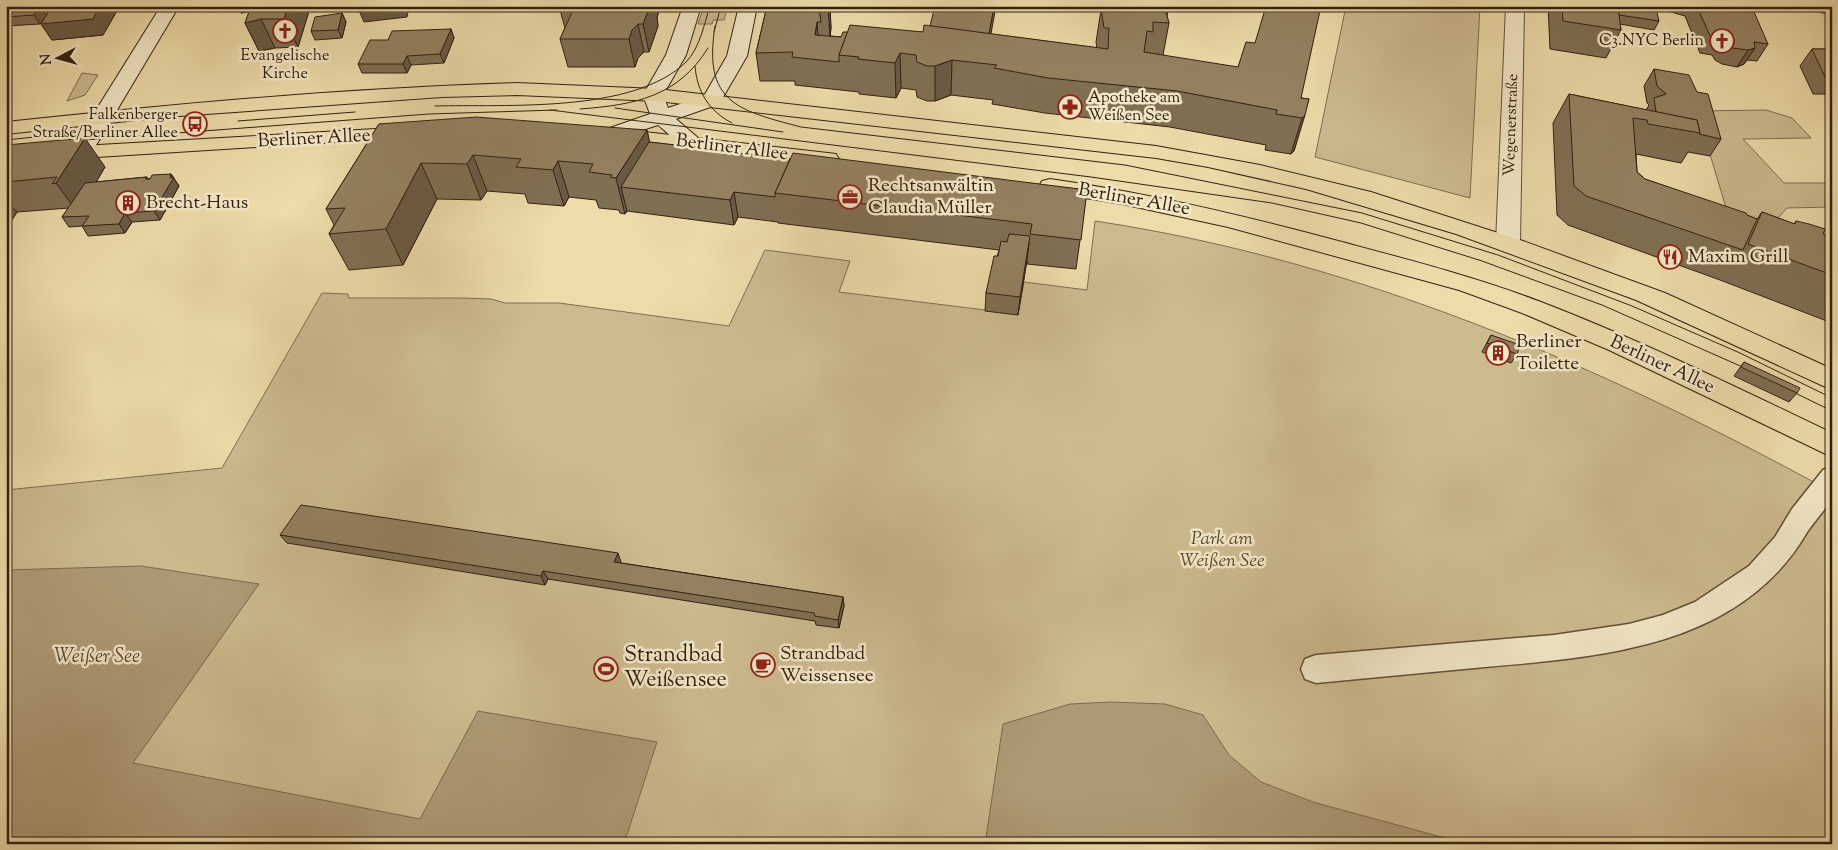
<svg xmlns="http://www.w3.org/2000/svg" width="1838" height="850" viewBox="0 0 1838 850" font-family="'Sorts Mill Goudy',serif">
<style>
.green{fill:#cdbb90;stroke:#806e50}
.water{fill:#ae9b76;stroke:#7d6a4e}
.lines{fill:none;stroke-linecap:round;stroke-linejoin:round}
.lane-casing{stroke:#624f37;stroke-width:3}
.street-casing{stroke:#624f37;stroke-width:2}
.secondary-casing{stroke:#332011;stroke-width:2}
.primary-casing{stroke:#332011;stroke-width:2}
.lane{fill:#f3e8c8;fill-rule:evenodd}
.street{fill:#f3e8c8;fill-rule:evenodd}
.secondary{fill:#f3e8c8;fill-rule:evenodd}
.primary{fill:#eddbaa;fill-rule:evenodd}
.tram{stroke:#332011;stroke-width:1}
.wall{fill:#7f6f53;stroke:#332011}
.shaded-wall{fill:#685a44;stroke:#332011}
.building{fill:#948161;stroke:#332011}
.labels{text-anchor:middle;dominant-baseline:central;stroke-width:5;stroke-linejoin:round;paint-order:stroke}
.far-poi-label{font-size:16px;fill:#332011;stroke:#f3e8c8;text-anchor:end}
.far-street-label{font-size:16px;fill:#332011;stroke:#f3e8c8}
.street-label{font-size:19px;fill:#332011;stroke:#f3e8c8}
.poi-label{font-size:19px;fill:#332011;stroke:#f3e8c8;text-anchor:start}
.park-label{font-size:19px;font-style:italic;fill:#5a4731;stroke:#f3e8c8}
.water-label{font-size:20px;font-style:italic;fill:#5e4b34;stroke:#f3e8c8}
.near-poi-label{font-size:22px;fill:#332011;stroke:#f3e8c8;text-anchor:start}
</style>
<rect width="100%" height="100%" fill="#eddbaa"/>
<filter id="stains"><feTurbulence type="fractalNoise" baseFrequency=".004" numOctaves="4"/><feColorMatrix values="0 0 0 0 .2 0 0 0 0 .09 0 0 0 0 .02 0 0 0 .5 -.17"/></filter>
<radialGradient id="worn" r=".72"><stop offset=".6" stop-color="#630" stop-opacity="0"/><stop offset="1" stop-color="#630" stop-opacity=".3"/></radialGradient>
<g class="green">
<polygon points="704,6 728,6 724,20 713,20 712,24 698,24"/>
<polygon points="1346,6 1480,6 1470,198 1315,157"/>
<polygon points="82,73 98,75 85,95 67,101"/>
<polygon points="1766,110 1792,118 1811,138 1743,139 1784,183 1832,183 1832,207 1787,208 1770,227 1733,231 1697,111"/>
<path d="M1095,221c261,39 507,145 737,271v352h-1826v-354l216,-22 100,-175 26,1 1,4h113l29,1 14,4h54l170,23 36,-76 85,11 -11,31 179,22 6,-32 63,8z"/>
</g>
<g class="water">
<polygon points="141,566 259,584 133,763 420,819 478,711 657,742 624,844 6,844 6,570"/>
<polygon points="1111,702 1165,704 1203,715 1229,755 1261,782 1313,802 1467,844 985,844 1003,724 1070,704"/>
</g>
<g class="lines">
<g class="lane-casing">
<path id="lane" d="M1832,467c0,8 2,22 0,30 -4,10 -20,27 -26,37 -67,113 -203,123 -321,133 -56,5 -113,11 -169,16l-11,-4 -4,-10 4,-10 11,-4 238,-20 75,-11 34,-9 32,-13 54,-36 26,-29 17,-28 31,-39z"/>
</g>
<g class="street-casing">
<g id="street">
<polygon points="1506,6 1524,6 1520,243 1516,248 1508,250 1500,248 1496,243"/>
<polygon points="1809,6 1832,6 1832,15 1812,10"/>
</g>
</g>
<g class="secondary-casing">
<g id="secondary">
<polygon points="161,6 179,6 89,157 81,158 73,157 70,152"/>
<path d="M683,6h18l-15,49 -23,40 5,13 36,-12 23,-40 12,-50h18l-10,50 -28,48 -43,15 28,24 -4,4c-17,5 -29,-12 -42,-22l-47,15 -7,-2 -3,-4 3,-4 46,-16 -7,-19 23,-40z"/>
</g>
</g>
<g class="primary-casing">
<g id="primary">
<path d="M517,83l140,6 499,57 104,19 111,27 152,49 142,52 167,76v21l-196,-90 -180,-66 -150,-45 -98,-22 -52,-9 -499,-57 -140,-6 -75,2 -277,20 -159,17v-12c170,-18 340,-34 511,-39z"/>
<polygon points="410,127 417,129 420,133 417,137 81,158 6,165 6,153 81,146"/>
<polygon points="610,128 828,153 836,154 839,159 836,164 828,165 603,138 600,134 603,130"/>
<path d="M1050,179c99,14 196,37 292,63 67,18 134,35 199,60 99,38 195,85 291,131v24l-223,-107 -87,-37 -63,-23 -231,-63 -106,-23 -80,-13 -3,-5 3,-5z"/>
</g>
</g>
<use href="#lane" class="lane"/>
<use href="#street" class="street"/>
<use href="#secondary" class="secondary"/>
<use href="#primary" class="primary"/>
<g class="tram">
<path d="M715,26c-12,76 21,84 86,101l324,38 237,48 136,42 134,51 108,47 92,45"/>
<polyline points="714,32 721,6"/>
<path d="M695,66c2,26 14,45 37,57"/>
<path d="M435,106c70,-2 198,8 251,-44 14,-14 18,-38 24,-56"/>
<polyline points="615,108 783,132"/>
<path d="M580,109c54,-4 98,-12 128,-61"/>
<polyline points="550,110 1091,177 1272,203 1361,223 1482,261 1602,305 1754,372"/>
<polyline points="238,121 355,112"/>
<polyline points="6,140 83,132"/>
<polyline points="71,141 429,114 557,110"/>
<polyline points="1785,388 1832,411"/>
</g>
</g>
<g class="wall">
<polygon points="52,6 116,6 118,9 103,35 52,40 41,24 45,17 40,24 6,26 6,9 46,15"/>
<polygon points="238,6 318,6 309,11 298,47 275,48 259,51 245,23 249,12 241,13"/>
<polygon points="562,6 661,6 657,17 658,26 649,52 644,52 638,58 635,67 568,67 560,39 565,28 560,10"/>
<polygon points="767,6 834,6 833,12 830,12 831,28 830,36 841,37 923,32 991,34 1097,48 1096,42 1101,10 1100,6 1169,6 1167,16 1169,23 1163,55 1301,98 1309,99 1294,151 1291,154 1265,150 1266,145 1170,127 1045,113 992,104 993,100 951,95 935,101 927,101 917,97 916,90 901,88 896,98 859,94 859,92 795,85 795,81 760,81 756,53"/>
<polygon points="1548,6 1642,6 1659,21 1654,30 1620,24 1621,30 1606,58 1550,49"/>
<polygon points="1650,6 1745,6 1768,44 1757,61 1747,60 1744,64 1737,67 1722,64 1715,60 1712,55 1700,53 1685,16"/>
<polygon points="342,13 346,22 342,38 315,40 311,31"/>
<polygon points="451,29 454,38 444,63 411,65 407,73 362,73 358,64 388,40"/>
<polygon points="1812,49 1832,49 1832,94 1813,94 1800,66"/>
<polygon points="1654,69 1697,92 1721,139 1710,156 1688,152 1681,163 1636,154 1637,172 1645,179 1757,219 1762,212 1794,224 1796,221 1823,234 1832,237 1832,323 1720,280 1568,225 1557,215 1553,123 1569,94 1646,110 1649,105 1647,103 1644,86"/>
<polygon points="379,124 647,130 649,142 738,153 1087,190 1076,269 1027,264 1027,260 1018,315 985,311 986,293 999,250 778,223 778,222 738,217 734,225 627,211 625,214 620,213 619,210 599,208 596,200 569,197 564,206 528,203 525,194 487,191 481,200 437,199 403,265 349,270 329,234 334,225 326,209"/>
<polygon points="6,145 105,167 96,182 147,177 148,179 171,174 179,186 160,220 132,222 125,233 88,236 82,226 69,227 62,217 69,208 17,212 7,228 9,230 6,234"/>
<polygon points="1491,335 1517,354 1511,363 1482,352"/>
<polygon points="1744,362 1797,393 1789,402 1734,376"/>
<polygon points="280,535 621,562 621,563 843,597 844,606 839,628 816,625 815,621 548,579 545,585 287,543"/>
</g>
<g class="shaded-wall">
<polygon points="100,6 116,6 118,9 103,35 52,40 41,24"/>
<polygon points="238,6 261,6 263,10 241,13"/>
<polygon points="288,6 318,6 309,11 298,47 284,19"/>
<polygon points="357,6 409,6 407,17 364,22"/>
<polygon points="650,6 661,6 657,17 658,26 649,52 643,24"/>
<polygon points="828,6 830,6 831,28 830,37"/>
<polygon points="994,6 996,6 987,56 988,39"/>
<polygon points="41,7 47,16 40,24 34,15"/>
<polygon points="342,13 346,22 342,38 338,30"/>
<polygon points="261,19 275,48 259,51 245,23"/>
<polygon points="817,22 819,50 815,35"/>
<polygon points="638,24 644,52 638,58 635,67 629,39 632,30"/>
<polygon points="451,29 454,38 444,63 440,54"/>
<polygon points="1755,48 1744,64 1737,67 1748,50"/>
<polygon points="900,53 901,88 896,98 895,63"/>
<polygon points="407,56 411,65 407,73 403,64"/>
<polygon points="952,60 951,95 935,101 935,66"/>
<polygon points="1305,115 1294,151 1291,154 1302,118"/>
<polygon points="647,130 655,166 621,187 627,211 625,214 616,178"/>
<polygon points="85,138 105,167 78,213 56,183"/>
<polygon points="473,155 487,191 481,200 467,164"/>
<polygon points="558,161 569,197 564,206 553,170"/>
<polygon points="421,163 437,199 403,265 386,229"/>
<polygon points="171,174 179,186 160,220 154,211"/>
<polygon points="734,192 738,217 734,225 730,200"/>
<polygon points="6,200 17,212 7,228 9,230 6,234"/>
<polygon points="125,213 132,222 125,233 119,224"/>
<polygon points="1029,243 1027,260 1018,315 1020,297"/>
<polygon points="618,553 621,562 617,570 614,562"/>
<polygon points="543,571 548,579 545,585 541,576"/>
<polygon points="843,597 844,606 839,628 838,620"/>
</g>
<g class="building">
<polygon points="52,6 100,6 93,19 41,24"/>
<polygon points="251,6 288,6 284,19 261,19 245,23"/>
<polygon points="562,6 650,6 643,24 638,24 632,30 629,39 560,39 573,10 560,10"/>
<polygon points="767,6 828,6 828,8 819,8 821,22 817,22 815,35 841,37 843,32 848,32 839,55 839,62 792,57 793,52 756,53"/>
<polygon points="935,6 994,6 989,34 930,26"/>
<polygon points="1102,6 1168,6 1166,13 1169,23 1153,22 1153,32 1147,31 1144,52 1238,67 1246,42 1255,43 1266,6 1321,6 1301,98 1309,99 1305,115 1302,118 1276,114 1277,110 1177,91 1048,78 994,68 997,65 952,60 935,66 927,66 917,62 916,55 900,53 895,63 858,59 859,57 839,55 850,25 923,32 924,25 1108,49 1109,28 1104,28 1101,8"/>
<polygon points="1562,6 1618,6 1621,30 1563,21"/>
<polygon points="1618,6 1642,6 1656,8 1659,21 1619,15"/>
<polygon points="1697,6 1745,6 1748,12 1754,12 1768,44 1754,42 1755,48 1748,50 1732,48 1725,44 1723,38 1710,36"/>
<polygon points="41,7 34,15 6,17 6,9"/>
<polygon points="342,13 338,30 311,31 315,17"/>
<polygon points="451,29 440,54 407,56 403,64 358,64 370,40 388,40 392,31"/>
<polygon points="1812,49 1832,49 1832,77 1825,77"/>
<polygon points="1654,69 1689,75 1697,92 1708,94 1721,139 1699,134 1700,133 1697,120 1656,112 1654,98 1666,94 1657,86"/>
<polygon points="1569,94 1697,120 1700,133 1648,124 1647,120 1633,118 1637,172 1645,179 1746,213 1747,215 1757,219 1743,250 1586,196 1574,186"/>
<polygon points="476,117 647,130 616,178 610,177 612,175 589,172 593,164 558,161 553,170 516,167 521,159 473,155 467,164 421,163 386,229 329,234 345,208 326,209 379,124"/>
<polygon points="85,138 56,183 52,184 57,177 6,182 6,145"/>
<polygon points="649,142 703,148 704,146 738,150 736,153 790,159 775,193 775,197 734,192 730,200 621,187"/>
<polygon points="793,153 1087,190 1081,240 1030,234 1032,224 775,193"/>
<polygon points="171,174 170,178 174,177 154,211 125,213 119,224 82,226 89,216 62,217 85,183 147,177 145,179 150,179 152,175"/>
<polygon points="1762,212 1795,224 1796,221 1809,224 1825,229 1823,234 1832,237 1832,275 1748,244"/>
<polygon points="1009,234 1030,236 1020,297 986,293 994,256 998,256 1001,241 1007,242"/>
<polygon points="1491,335 1520,345 1517,354 1487,343"/>
<polygon points="1744,362 1800,388 1797,393 1741,367"/>
<polygon points="301,505 618,553 614,562 843,597 838,620 815,616 814,613 543,571 541,576 280,535"/>
</g>
<defs>
<g id="church-ring" transform="scale(1.25)"><circle r="9.5" fill="#f3e8c8" stroke="#8f2418" stroke-width="1.5"/><path d="M-1.2-6h2.4v3.5h3.3v2.4h-3.3V6h-2.4V-.1h-3.3v-2.4h3.3Z" fill="#8f2418"/></g>
<g id="pharmacy-ring" transform="scale(1.25)"><circle r="9.5" fill="#f3e8c8" stroke="#8f2418" stroke-width="1.5"/><path d="M-2-6h4v4h4v4h-4v4h-4v-4h-4v-4h4Z" fill="#8f2418"/></g>
<g id="bus-ring" transform="scale(1.25)"><circle r="9.5" fill="#f3e8c8" stroke="#8f2418" stroke-width="1.5"/><path d="M-5-6H5V4H4V6H2V4H-2V6H-4V4H-5ZM-3.5-4V0h7V-4ZM-3.5 1.2v1.5H-2V1.2ZM2 1.2v1.5H3.5V1.2Z" fill="#8f2418"/></g>
<g id="office-ring" transform="scale(1.25)"><circle r="9.5" fill="#f3e8c8" stroke="#8f2418" stroke-width="1.5"/><path d="M-6-3h4V-5.5h4V-3h4V5H-6ZM-1-4.5V-3h2v-1.5ZM-6 0V1H6V0Z" fill="#8f2418"/></g>
<g id="building-ring" transform="scale(1.25)"><circle r="9.5" fill="#f3e8c8" stroke="#8f2418" stroke-width="1.5"/><path d="M-4-6H4V6H1V3H-1V6H-4ZM-2.5-4.3h1.7v1.8h-1.7ZM.8-4.3h1.7v1.8H.8ZM-2.5-1h1.7V.8h-1.7ZM.8-1h1.7V.8H.8Z" fill="#8f2418"/></g>
<g id="restaurant-ring" transform="scale(1.25)"><circle r="9.5" fill="#f3e8c8" stroke="#8f2418" stroke-width="1.5"/><path d="M-5-6h1v4h1v-4h1v4h1v-4h1v5L-1.5 .5V6h-2V.5L-5-1ZM5-6V6H3V1.5H1.5Q1.5-4 5-6Z" fill="#8f2418"/></g>
<g id="cafe-ring" transform="scale(1.25)"><circle r="9.5" fill="#f3e8c8" stroke="#8f2418" stroke-width="1.5"/><path d="M-5.5-4.5H6V0H3Q3 3.5 0 3.5H-2.5Q-5.5 3.5-5.5 0ZM3-3.2v2h1.7v-2ZM-6 4.5H4V6H-6Z" fill="#8f2418"/></g>
<g id="stadium-ring" transform="scale(1.25)"><circle r="9.5" fill="#f3e8c8" stroke="#8f2418" stroke-width="1.5"/><path d="M0-5a6.5 5 0 1 0 0 10a6.5 5 0 1 0 0-10ZM-3.5-1.8h7v3.6h-7Z" fill="#8f2418"/></g>
</defs>
<g fill-rule="evenodd">
<use href="#church-ring" x="285" y="31"/>
<use href="#church-ring" x="1722" y="41"/>
<use href="#pharmacy-ring" x="1070" y="107"/>
<use href="#bus-ring" x="195" y="124"/>
<use href="#office-ring" x="850" y="197"/>
<use href="#building-ring" x="128" y="203"/>
<use href="#restaurant-ring" x="1670" y="257"/>
<use href="#building-ring" x="1498" y="353"/>
<use href="#cafe-ring" x="763" y="665"/>
<use href="#stadium-ring" x="606" y="669"/>
</g>
<g class="labels">
<g class="far-poi-label">
<text x="1704" y="41">C3.NYC Berlin</text>
<text x="285" y="56" text-anchor="middle">Evangelische<tspan x="285" dy="18">Kirche</tspan></text>
<text x="1088" y="98" text-anchor="start">Apotheke am<tspan x="1088" dy="18">Weißen See</tspan></text>
<text x="178" y="115">Falkenberger<tspan x="178" dy="18">Straße/Berliner Allee</tspan></text>
</g>
<g class="far-street-label">
<text transform="translate(1512 125) rotate(-88)">Wegenerstraße</text>
</g>
<g class="street-label">
<text transform="translate(314 139) rotate(-3)">Berliner Allee</text>
<text transform="translate(732 148) rotate(7)">Berliner Allee</text>
<text transform="translate(1134 200) rotate(10)">Berliner Allee</text>
<text transform="translate(1662 365) rotate(25)">Berliner Allee</text>
</g>
<g class="poi-label">
<text x="868" y="186">Rechtsanwältin<tspan x="868" dy="22">Claudia Müller</tspan></text>
<text x="146" y="203">Brecht-Haus</text>
<text x="1688" y="257">Maxim Grill</text>
<text x="1516" y="342">Berliner<tspan x="1516" dy="22">Toilette</tspan></text>
<text x="780" y="654">Strandbad<tspan x="780" dy="22">Weissensee</tspan></text>
</g>
<g class="park-label">
<text x="1222" y="539">Park am<tspan x="1222" dy="22">Weißen See</tspan></text>
</g>
<g class="water-label">
<text x="97" y="657">Weißer See</text>
</g>
<g class="near-poi-label">
<text x="624" y="656">Strandbad<tspan x="624" dy="25">Weißensee</tspan></text>
</g>
</g>
<rect width="1838" height="850" fill="none" stroke="#eddbaa" stroke-width="25"/>
<rect x="8" y="8" width="1823" height="835" fill="none" stroke="#332011" stroke-width="2.5"/>
<rect x="12" y="12" width="1813" height="825" fill="none" stroke="#332011"/>
<g transform="translate(58 58) rotate(264)" stroke="#f3e8c8" stroke-width="4" paint-order="stroke">
<path d="M0-4L9 19L0 12L-9 19Z" fill="#332011"/>
<text y="-8" font-size="14" font-weight="bold" text-anchor="middle" fill="#332011">N</text>
</g>
<rect width="100%" height="100%" filter="url(#stains)"/>
<rect width="100%" height="100%" fill="url(#worn)"/>
</svg>
